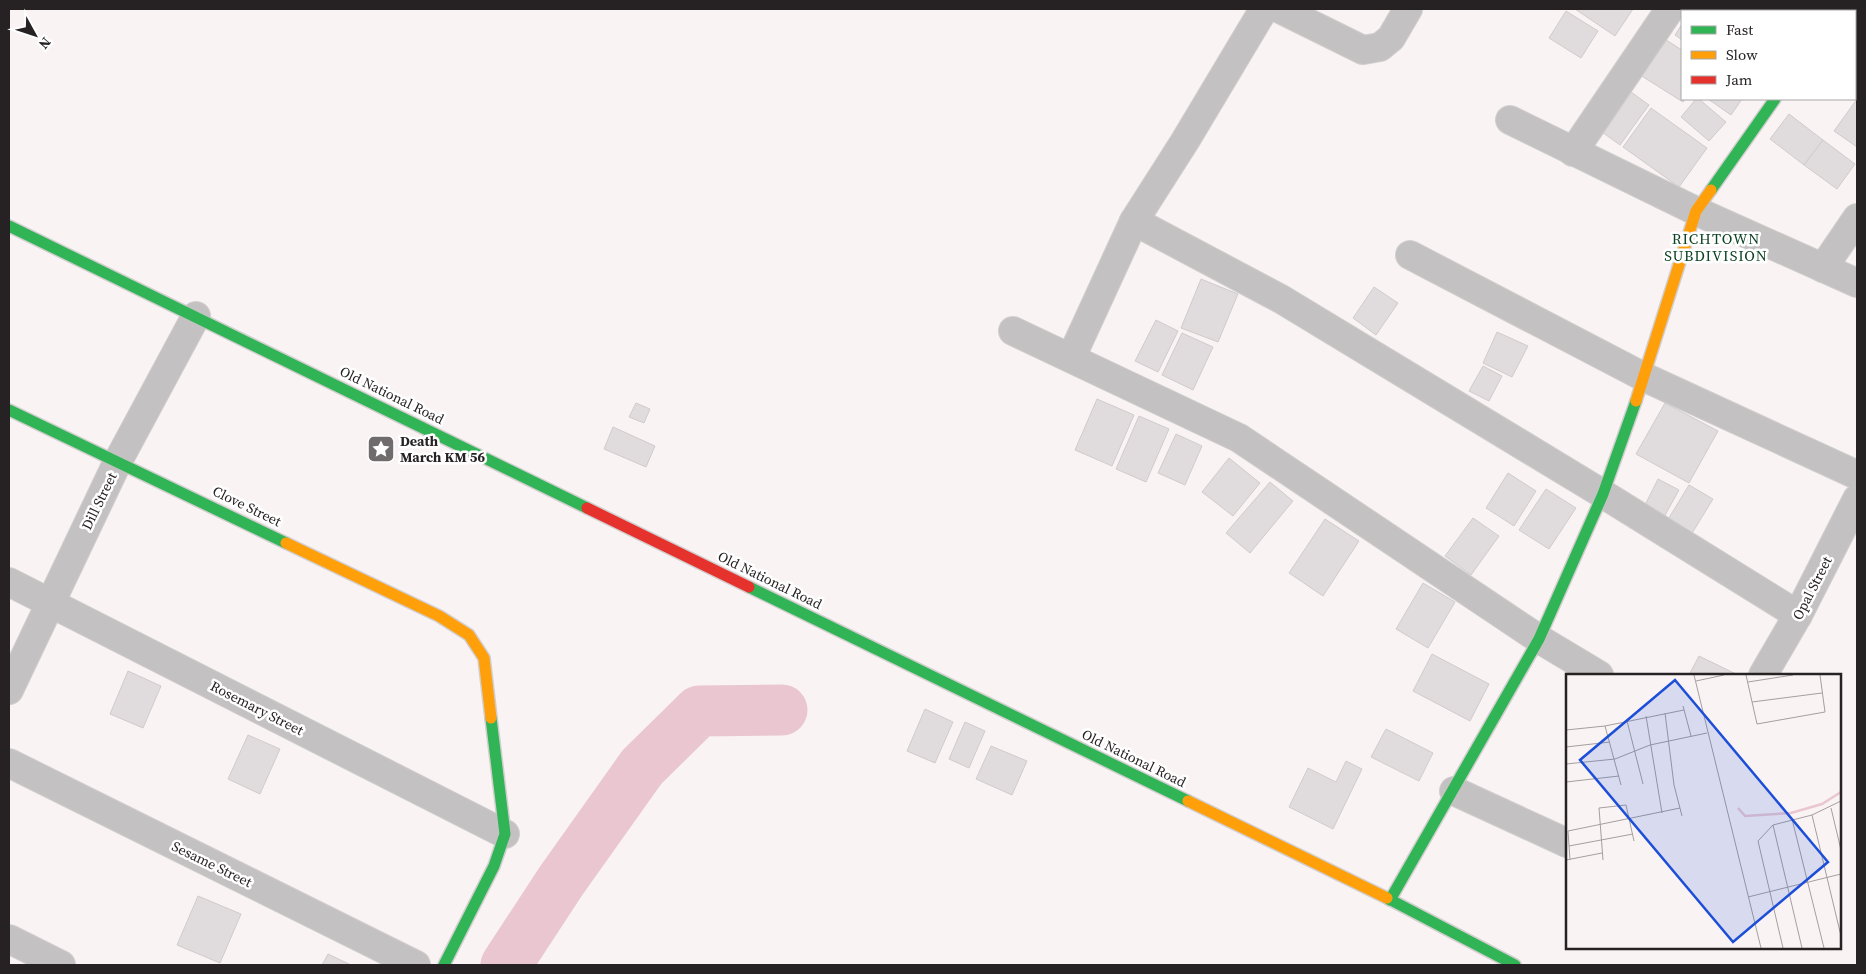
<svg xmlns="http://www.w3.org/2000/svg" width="1866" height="974" viewBox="0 0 1866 974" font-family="'Source Serif 4',serif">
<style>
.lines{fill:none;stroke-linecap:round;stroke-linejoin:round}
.river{stroke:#eac7d0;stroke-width:51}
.building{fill:#e0dbdc;stroke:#d0cbcc}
.street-casing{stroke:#d2cecf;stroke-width:30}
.fast-casing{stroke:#d2cecf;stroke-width:14}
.slow-casing{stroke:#d2cecf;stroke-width:14}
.jam-casing{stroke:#d2cecf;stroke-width:14}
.street{stroke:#c3c1c1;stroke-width:28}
.fast{stroke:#30b455;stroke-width:11}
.slow{stroke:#ff9f0a;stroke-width:11}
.jam{stroke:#e5322d;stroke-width:11}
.labels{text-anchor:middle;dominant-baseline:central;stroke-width:5;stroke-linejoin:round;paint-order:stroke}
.street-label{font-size:14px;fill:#262223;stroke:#fff}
.poi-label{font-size:14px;font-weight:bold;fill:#262223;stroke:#fff;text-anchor:start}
.neighbourhood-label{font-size:15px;letter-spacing:1px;fill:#0d4322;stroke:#fff}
.inset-river{fill:none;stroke:#eac7d0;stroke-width:2.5}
.inset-road{fill:none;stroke:#a59fa0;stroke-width:1}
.view{fill:#1d4ed8;fill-opacity:0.15;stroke:#1d4ed8;stroke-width:2.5}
.inset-edge{fill:none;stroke:#262223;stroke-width:2.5}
</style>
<rect width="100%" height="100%" fill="#f9f3f4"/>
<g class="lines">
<polyline class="river" points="506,965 561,881 642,767 699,711 782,710"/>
</g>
<g class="building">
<polygon points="1575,9 1633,9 1615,36"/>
<polygon points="1747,9 1755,9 1759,11 1745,11"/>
<polygon points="1759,9 1811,9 1809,11 1763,11"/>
<polygon points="1566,11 1598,31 1581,58 1549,38"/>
<polygon points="1682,24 1682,40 1675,35"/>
<polygon points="1663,38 1682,50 1682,99 1685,99 1683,102 1640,75"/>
<polygon points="1624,87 1649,105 1620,145 1595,127"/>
<polygon points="1696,99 1699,99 1726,122 1709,141 1681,117"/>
<polygon points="1708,99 1742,99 1731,115"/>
<polygon points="1857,99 1857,147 1834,131"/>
<polygon points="1651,108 1707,148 1679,187 1623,147"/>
<polygon points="1789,114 1823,140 1804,165 1770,139"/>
<polygon points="1823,140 1855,164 1837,189 1804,165"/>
<polygon points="1201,279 1238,294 1218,342 1181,328"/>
<polygon points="1374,287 1398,303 1376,335 1353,318"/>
<polygon points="1156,320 1178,331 1158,372 1135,361"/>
<polygon points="1497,332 1528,346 1512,377 1483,363"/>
<polygon points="1182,333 1213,347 1193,390 1162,375"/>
<polygon points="1483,366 1502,376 1489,401 1469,391"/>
<polygon points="1097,399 1134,415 1112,466 1075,450"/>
<polygon points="636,403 650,409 644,423 629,417"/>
<polygon points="1665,403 1718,431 1689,483 1636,454"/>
<polygon points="1139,416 1169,429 1146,482 1116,469"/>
<polygon points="613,427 655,446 646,467 604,449"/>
<polygon points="1176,434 1202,446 1185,485 1158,473"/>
<polygon points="1229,458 1260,483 1233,516 1202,492"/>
<polygon points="1508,473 1536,491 1514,526 1486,508"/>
<polygon points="1658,479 1679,490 1663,519 1643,509"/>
<polygon points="1270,482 1293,501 1250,553 1226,533"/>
<polygon points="1689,485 1713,499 1691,535 1667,521"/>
<polygon points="1546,489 1576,508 1549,549 1519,530"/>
<polygon points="1473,518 1499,536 1471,575 1445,556"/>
<polygon points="1325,519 1359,541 1323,596 1289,573"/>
<polygon points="1423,583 1455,602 1428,648 1396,629"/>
<polygon points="1432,654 1489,684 1470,721 1413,691"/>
<polygon points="1699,656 1736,674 1736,675 1689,675"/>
<polygon points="128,671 161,686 143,728 110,714"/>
<polygon points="925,709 953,722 935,763 907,751"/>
<polygon points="965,722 985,731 969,768 949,759"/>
<polygon points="1386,729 1433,753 1419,781 1371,757"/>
<polygon points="248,735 280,749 260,794 228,779"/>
<polygon points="991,746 1027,761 1012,795 976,779"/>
<polygon points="1346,761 1362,769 1333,829 1289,807 1308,768 1336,782"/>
<polygon points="198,896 241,914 220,963 177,945"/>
<polygon points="328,954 351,965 322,965"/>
</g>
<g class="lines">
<g class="street-casing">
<g id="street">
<polyline points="1280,9 1363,50 1380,47 1391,38 1408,9"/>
<polyline points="1836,11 1838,9"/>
<polyline points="1510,120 1696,211 1857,283"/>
<polyline points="1573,152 1670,9"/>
<polyline points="1134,221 1281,299 1603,494 1798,615"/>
<polyline points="1410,255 1644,377 1857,475"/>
<polyline points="1823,268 1857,218"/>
<polyline points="1013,331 1239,438 1539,639 1599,675"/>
<polyline points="1071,358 1134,221 1185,141 1264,9"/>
<polyline points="9,582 505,834"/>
<polyline points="1763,675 1798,615 1857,499"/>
<polyline points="9,690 118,461 196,316"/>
<polyline points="9,763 416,965"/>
<polyline points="1454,791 1567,843"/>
<polyline points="9,939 61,965"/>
</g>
</g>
<g class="fast-casing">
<g id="fast">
<polyline points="1711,190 1775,99"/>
<polyline points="9,226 587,508"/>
<polyline points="9,410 286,543"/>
<polyline points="749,587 1188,801"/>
<polyline points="1387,898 1515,965"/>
<polyline points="1390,900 1539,639 1603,494 1636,401"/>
<polyline points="444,965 494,866 505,834 491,718"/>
</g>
</g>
<g class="slow-casing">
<g id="slow">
<polyline points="1636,401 1696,211 1711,190"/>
<polyline points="286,543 439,616 469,635 484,658 491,718"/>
<polyline points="1188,801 1387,898"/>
</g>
</g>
<g class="jam-casing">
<polyline id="jam" points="587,508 749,587"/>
</g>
<use href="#street" class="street"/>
<use href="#fast" class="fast"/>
<use href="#slow" class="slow"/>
<use href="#jam" class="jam"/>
</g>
<defs>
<g id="sight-square" transform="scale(1.4375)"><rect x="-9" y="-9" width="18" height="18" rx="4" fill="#706b6c" stroke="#fff"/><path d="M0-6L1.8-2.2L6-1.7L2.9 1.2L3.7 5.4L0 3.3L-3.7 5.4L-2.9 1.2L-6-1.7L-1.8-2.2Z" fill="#fff"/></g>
</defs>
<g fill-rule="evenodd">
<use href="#sight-square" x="381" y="449"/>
</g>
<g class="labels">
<g class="street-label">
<text transform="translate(392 395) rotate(26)">Old National Road</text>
<text transform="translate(99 501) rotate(-64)">Dill Street</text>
<text transform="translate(247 506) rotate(26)">Clove Street</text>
<text transform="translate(770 580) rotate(26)">Old National Road</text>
<text transform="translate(1812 588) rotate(-63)">Opal Street</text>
<text transform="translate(257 708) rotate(27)">Rosemary Street</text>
<text transform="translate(1134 758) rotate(26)">Old National Road</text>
<text transform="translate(212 864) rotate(26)">Sesame Street</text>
</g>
<g class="poi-label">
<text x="400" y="441">Death<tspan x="400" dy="16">March KM 56</tspan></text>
</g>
<g class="neighbourhood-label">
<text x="1716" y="238">RICHTOWN<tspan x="1716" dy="17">SUBDIVISION</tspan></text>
</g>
</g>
<g transform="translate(1566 674)">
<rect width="275" height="275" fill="#f9f3f4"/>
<path class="inset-river" d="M172,134l7,8 46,-3 31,-9 19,-12"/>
<path class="inset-road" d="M128,1l67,273M180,1l11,49 68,-12 -5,-37M130,7l28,-6M182,8l45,-7M186,28l70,-9M117,32l8,30M99,39l9,72 8,31M80,42l16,97M61,47l16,63M39,52l16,59M0,56l39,-4 79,-16M0,73l44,-5M0,90l49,-5 35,-14 57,-12M0,108l53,-6M265,134l10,42M246,141l29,121M226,145l32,129M207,151l29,123M3,172l64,-12M0,186l36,-7M4,186l-2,-29 112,-23M37,186l-4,-52 27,-3 8,36M182,223l93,-23M217,274l-25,-107 15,-16 39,-10 29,-14"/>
<path class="view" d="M109,6l153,182 -95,80 -153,-182z"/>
<rect width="275" height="275" class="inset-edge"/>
</g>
<rect width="1866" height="974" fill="none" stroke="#262223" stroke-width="20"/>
<rect x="1681" y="10" width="175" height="90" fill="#ffffff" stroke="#a8a7a7"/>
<rect x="1691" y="26" width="25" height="8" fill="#30b455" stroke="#a8a7a7"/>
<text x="1726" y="35" font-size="15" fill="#262223">Fast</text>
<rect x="1691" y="51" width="25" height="8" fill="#ff9f0a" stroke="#a8a7a7"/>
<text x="1726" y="60" font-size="15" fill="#262223">Slow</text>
<rect x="1691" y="76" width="25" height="8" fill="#e5322d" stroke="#a8a7a7"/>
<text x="1726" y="85" font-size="15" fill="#262223">Jam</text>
<g transform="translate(35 35) rotate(130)" stroke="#ffffff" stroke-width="4" paint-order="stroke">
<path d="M0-4L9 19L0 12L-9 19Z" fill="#262223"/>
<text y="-8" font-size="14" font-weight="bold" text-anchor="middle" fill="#262223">N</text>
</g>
</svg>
